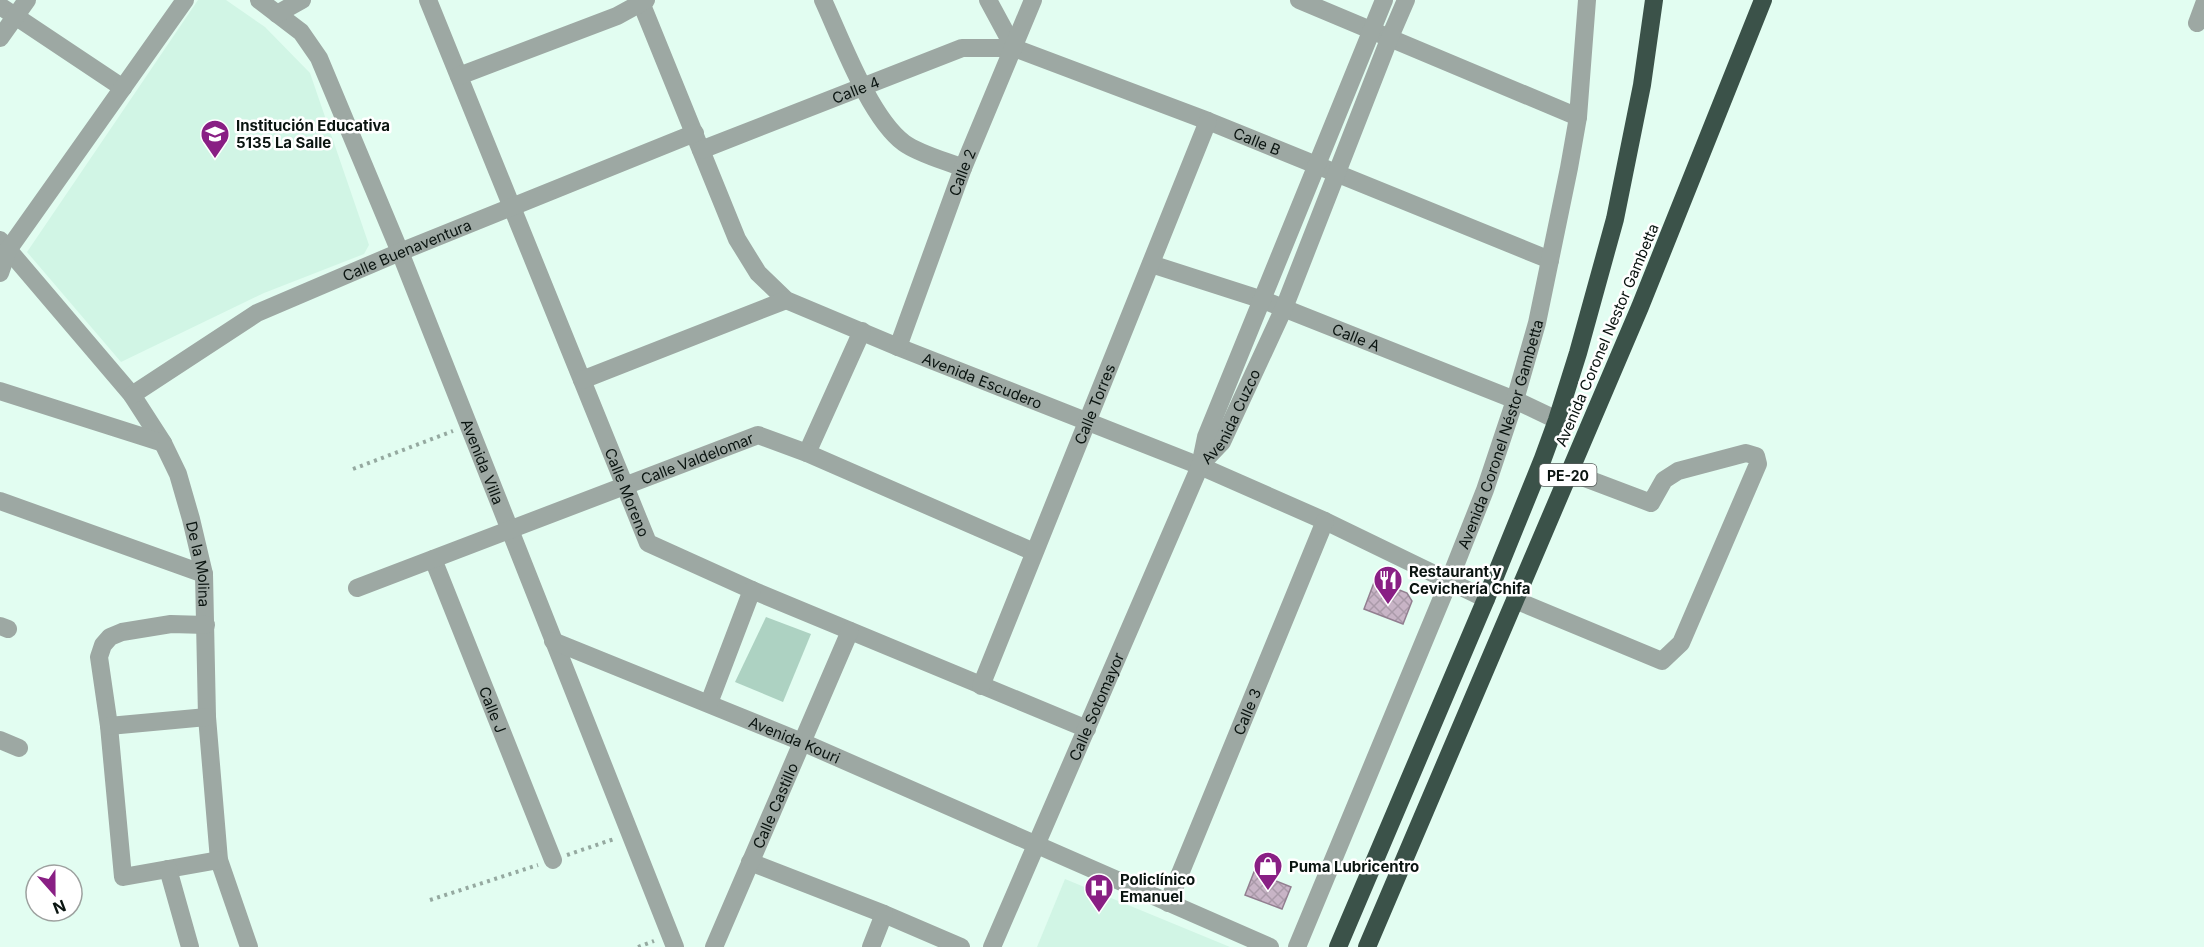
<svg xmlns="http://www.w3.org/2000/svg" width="2204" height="947" viewBox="0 0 2204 947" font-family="Inter,sans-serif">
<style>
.built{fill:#d1f5e5}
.green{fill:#add2c2}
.building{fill:url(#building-cross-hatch);stroke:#927f90;stroke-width:1.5}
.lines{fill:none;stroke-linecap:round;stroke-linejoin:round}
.path{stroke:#95a9a0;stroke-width:4;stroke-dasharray:3 4.5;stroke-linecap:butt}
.minor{stroke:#9da8a3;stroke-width:18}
.highway{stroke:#3b5249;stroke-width:18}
.labels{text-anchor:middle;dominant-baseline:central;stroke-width:5;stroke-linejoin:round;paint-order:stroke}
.shield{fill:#fff;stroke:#545a58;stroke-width:1.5}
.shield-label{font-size:14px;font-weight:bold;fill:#0a1410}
.street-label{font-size:15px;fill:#0a1410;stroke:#fff}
.poi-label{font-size:15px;font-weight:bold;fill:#0a1410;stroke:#fff;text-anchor:start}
</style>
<defs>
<pattern id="building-cross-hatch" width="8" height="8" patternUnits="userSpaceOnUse" patternTransform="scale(1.5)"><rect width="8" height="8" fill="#c8b4c6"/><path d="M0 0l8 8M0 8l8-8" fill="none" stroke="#aa9aa9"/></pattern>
</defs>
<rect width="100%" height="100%" fill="#e2fdf1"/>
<g class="built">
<polygon points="198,0 226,0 265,27 310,73 369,245 364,254 264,293 121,362 27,252"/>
<polygon points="1065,879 1230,947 1037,947"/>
</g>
<polygon class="green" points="766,617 811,634 783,702 735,682"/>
<g class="building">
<polygon points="1375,580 1407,593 1412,601 1403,624 1364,609"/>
<polygon points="1254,872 1291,887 1282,909 1245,895"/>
</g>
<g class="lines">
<g class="path">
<polyline points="353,469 453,431"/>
<polyline points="567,855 614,839"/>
<polyline points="430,900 538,865"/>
<polyline points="638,947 654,941"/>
</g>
<g class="minor">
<path id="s1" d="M259,0l42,32 18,26 81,194 275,695"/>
<path id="s2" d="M428,0l220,543 104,47 335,139"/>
<path id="s3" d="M640,0l97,239 21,34 28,27 112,47 302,119 125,55 161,78"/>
<path d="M823,0c18,39 47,118 81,143 15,11 42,18 59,25"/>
<path id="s4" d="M988,0l26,48 194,73 342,139"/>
<polyline points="1299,0 1578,117"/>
<polyline points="0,6 123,88"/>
<polyline points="277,14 302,0"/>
<polyline points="2197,23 2204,4"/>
<polyline points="0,38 27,0"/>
<polyline points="459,76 617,16 646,0"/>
<path id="s5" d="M701,150l261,-102h52"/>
<path id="s6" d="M0,240l132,155 31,48 15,31 13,45 13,55 3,143 12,143 30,87"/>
<path id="s7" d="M1151,264l112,36 252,100 42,20"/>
<polyline points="0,273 8,250 185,0"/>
<path id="s8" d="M898,347l65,-179 70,-168"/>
<polyline points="582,380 786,300"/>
<polyline points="0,391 163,443"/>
<path id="s9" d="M132,395l125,-82 143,-61 295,-119"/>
<polyline points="807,453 862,331"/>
<path id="s10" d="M1201,464l21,-22 62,-134 106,-271 16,-37"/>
<polyline points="0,501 204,574"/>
<path id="s11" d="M433,559l120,301"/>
<path id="s12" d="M357,588l401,-153 49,18 227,99"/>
<polyline points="1515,600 1662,661 1681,643 1758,464 1756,456 1746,453 1678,471 1664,480 1651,503 1569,472"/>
<polyline points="206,625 171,624 122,632 110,637 103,645 99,657 109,726 123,877 219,860"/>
<polyline points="0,626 8,629"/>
<path id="s13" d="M553,641l249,101 468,205"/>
<path id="s14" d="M981,686l227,-565"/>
<polyline points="709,703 752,590"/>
<polyline points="109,726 207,717"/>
<polyline points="0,740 19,748"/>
<polyline points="750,862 884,914 961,947"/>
<polyline points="168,869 190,947"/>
<path id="s15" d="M1168,903l157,-382"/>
<path id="s16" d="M714,947l136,-316"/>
<polyline points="871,947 884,914"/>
<path id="s17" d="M992,947l208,-481 6,-29 178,-437"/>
<path id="s18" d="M1297,947l152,-366 36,-91 30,-90 22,-77 32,-155 9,-51 9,-117"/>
</g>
<g class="highway">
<polyline points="1338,947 1486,599 1542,461 1557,420 1578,353 1615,219 1642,85 1654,0"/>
<polyline points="1367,947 1640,307 1763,0"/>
</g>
</g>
<defs>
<g id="school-pin" transform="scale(1.5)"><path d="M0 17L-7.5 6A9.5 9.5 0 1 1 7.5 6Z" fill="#891f84" stroke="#fff"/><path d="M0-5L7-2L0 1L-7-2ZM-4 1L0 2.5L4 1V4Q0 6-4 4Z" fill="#fff"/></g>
<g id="restaurant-pin" transform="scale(1.5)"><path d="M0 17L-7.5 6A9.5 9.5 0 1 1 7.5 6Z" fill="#891f84" stroke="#fff"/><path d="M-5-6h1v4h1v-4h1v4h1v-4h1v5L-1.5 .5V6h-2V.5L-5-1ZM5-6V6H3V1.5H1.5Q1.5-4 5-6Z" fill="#fff"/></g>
<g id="shop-pin" transform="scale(1.5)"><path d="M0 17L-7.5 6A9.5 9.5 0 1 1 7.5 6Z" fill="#891f84" stroke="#fff"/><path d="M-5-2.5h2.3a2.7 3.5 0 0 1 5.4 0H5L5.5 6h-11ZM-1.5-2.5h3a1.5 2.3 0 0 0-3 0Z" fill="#fff"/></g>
<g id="hospital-pin" transform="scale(1.5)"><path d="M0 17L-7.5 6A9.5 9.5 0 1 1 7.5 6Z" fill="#891f84" stroke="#fff"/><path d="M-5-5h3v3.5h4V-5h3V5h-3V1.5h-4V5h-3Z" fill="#fff"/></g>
</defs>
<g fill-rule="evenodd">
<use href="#school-pin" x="215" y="134"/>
<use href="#restaurant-pin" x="1388" y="580"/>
<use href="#shop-pin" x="1268" y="866"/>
<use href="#hospital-pin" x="1099" y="888"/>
</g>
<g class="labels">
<rect class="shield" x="1539.5" y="464" width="57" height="22" rx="4.5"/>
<g class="shield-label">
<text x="1568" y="475">PE-20</text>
</g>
<g class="street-label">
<text stroke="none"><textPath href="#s5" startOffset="166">Calle 4</textPath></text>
<text stroke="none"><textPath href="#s4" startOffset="315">Calle B</textPath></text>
<text stroke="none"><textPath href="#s8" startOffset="186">Calle 2</textPath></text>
<text stroke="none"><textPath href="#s9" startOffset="312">Calle Buenaventura</textPath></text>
<text transform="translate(1607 335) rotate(-67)">Avenida Coronel Nestor Gambetta</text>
<text stroke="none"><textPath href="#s7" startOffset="218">Calle A</textPath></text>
<text stroke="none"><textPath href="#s3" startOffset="549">Avenida Escudero</textPath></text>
<text stroke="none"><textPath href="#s14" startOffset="304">Calle Torres</textPath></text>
<text stroke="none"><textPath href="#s10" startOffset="57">Avenida Cuzco</textPath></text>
<text stroke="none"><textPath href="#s18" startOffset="552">Avenida Coronel Néstor Gambetta</textPath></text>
<text stroke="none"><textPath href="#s12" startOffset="364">Calle Valdelomar</textPath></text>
<text stroke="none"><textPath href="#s1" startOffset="520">Avenida Villa</textPath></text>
<text stroke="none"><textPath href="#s2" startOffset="531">Calle Moreno</textPath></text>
<text stroke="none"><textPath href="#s6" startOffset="388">De la Molina</textPath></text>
<text stroke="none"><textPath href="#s17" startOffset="262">Calle Sotomayor</textPath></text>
<text stroke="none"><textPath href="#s11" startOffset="162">Calle J</textPath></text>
<text stroke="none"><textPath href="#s15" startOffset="207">Calle 3</textPath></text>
<text stroke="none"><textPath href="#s13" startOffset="261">Avenida Kouri</textPath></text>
<text stroke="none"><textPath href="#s16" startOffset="154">Calle Castillo</textPath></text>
</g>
<g class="poi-label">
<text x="236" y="125">Institución Educativa<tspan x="236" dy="17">5135 La Salle</tspan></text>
<text x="1409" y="571">Restaurant y<tspan x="1409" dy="17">Cevichería Chifa</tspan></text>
<text x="1289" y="866">Puma Lubricentro</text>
<text x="1120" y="879">Policlínico<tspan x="1120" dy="17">Emanuel</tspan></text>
</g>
</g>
<g transform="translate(54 893) rotate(159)"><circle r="28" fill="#ffffff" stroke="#9da19f" stroke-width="1.5"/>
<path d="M0-4.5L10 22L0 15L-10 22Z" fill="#891f84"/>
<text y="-9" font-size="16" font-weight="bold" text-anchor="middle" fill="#0a1410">N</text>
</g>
</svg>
